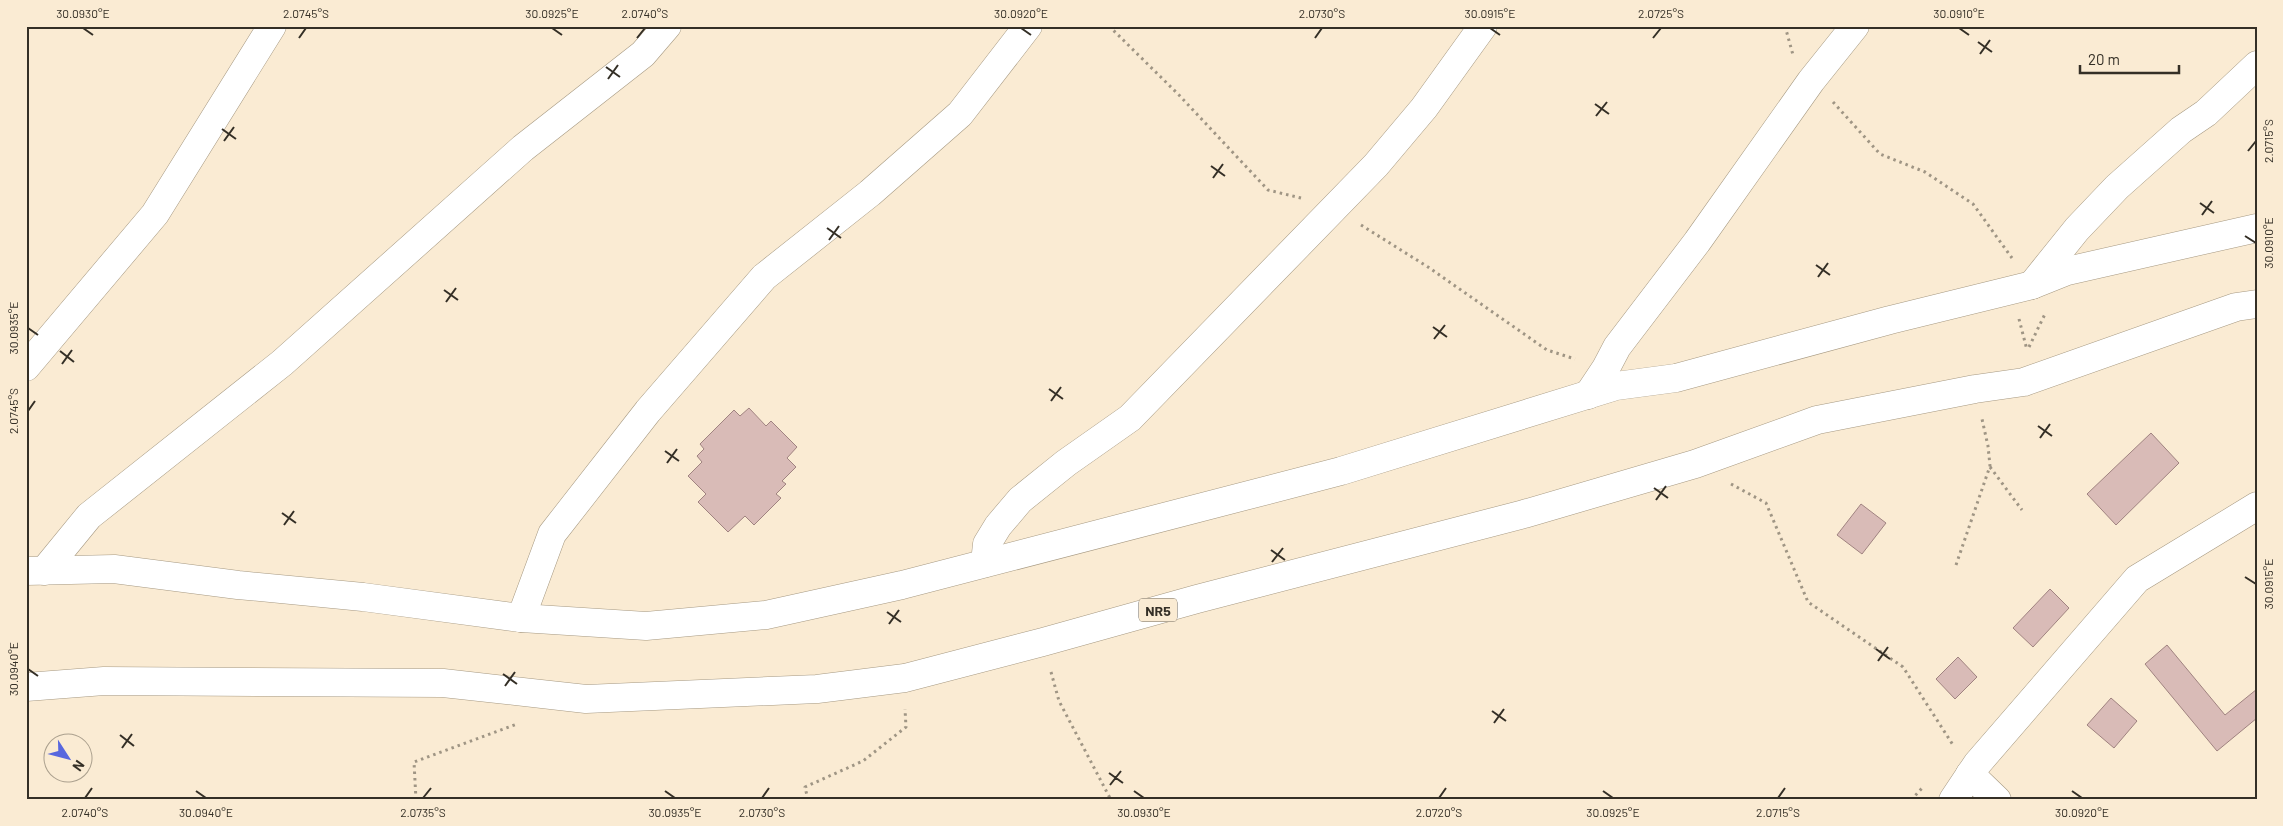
<svg xmlns="http://www.w3.org/2000/svg" width="2283" height="826" viewBox="0 0 2283 826" font-family="Barlow,sans-serif">
<style>
.building{fill:#d9bbb7;stroke:#a08380}
.lines{fill:none;stroke-linecap:round;stroke-linejoin:round}
.street-casing{stroke:#a69982;stroke-width:29}
.highway-casing{stroke:#a69982;stroke-width:29}
.path{stroke:#9f9584;stroke-width:3;stroke-dasharray:2.5 4;stroke-linecap:butt}
.street{stroke:#fff;stroke-width:28}
.highway{stroke:#fff;stroke-width:28}
.ticks{fill:none;stroke:#342f26;stroke-width:2}
.labels{text-anchor:middle;dominant-baseline:central;stroke-width:4;stroke-linejoin:round;paint-order:stroke}
.shield{fill:#faebd3;stroke:#6f675a;stroke-width:1}
.shield-label{font-size:14px;font-weight:bold;fill:#342f26}
.neatline{fill:none;stroke:#342f26;stroke-width:2}
.ticks-label{font-size:12px;text-anchor:middle;fill:#342f26}
</style>
<rect width="100%" height="100%" fill="#faebd3"/>
<g class="building">
<polygon points="749,408 766,426 771,421 797,447 787,458 796,467 782,481 786,484 776,494 781,498 754,525 745,516 728,532 698,502 706,494 688,476 702,462 697,456 704,449 700,444 734,410 740,416"/>
<polygon points="2151,433 2179,463 2116,525 2087,494"/>
<polygon points="1861,504 1886,523 1862,554 1837,535"/>
<polygon points="2050,589 2069,608 2033,647 2013,628"/>
<polygon points="2167,645 2225,715 2257,689 2257,718 2217,751 2145,664"/>
<polygon points="1958,657 1977,677 1955,699 1936,679"/>
<polygon points="2111,698 2137,721 2114,748 2087,725"/>
</g>
<g class="lines">
<g class="street-casing">
<g id="street">
<polyline points="2032,285 2077,229 2117,187 2181,130 2206,113 2257,65"/>
<polyline points="26,367 155,214 272,26"/>
<polyline points="1588,395 1606,368 1617,347 1697,242 1811,81 1855,26"/>
<polyline points="985,563 987,544 998,526 1020,500 1066,463 1130,418 1376,165 1424,108 1483,26"/>
<polyline points="26,571 114,569 238,585 363,597 521,618 646,626 766,615 902,585 1341,471 1616,386 1676,378 1890,320 2032,285 2067,271 2257,228"/>
<polyline points="44,571 89,516 282,363 523,148 643,54 667,26"/>
<polyline points="521,618 552,534 648,411 764,277 870,193 960,114 1028,26"/>
<polyline points="1970,774 1997,800"/>
<polyline points="1953,800 1977,764 2137,579 2257,506"/>
</g>
</g>
<g class="highway-casing">
<polyline id="highway" points="26,687 104,681 443,683 586,699 817,689 905,678 1043,642 1197,599 1524,514 1695,464 1817,420 1975,389 2024,382 2236,307 2257,304"/>
</g>
<g class="path">
<polyline points="1109,26 1179,95 1268,190 1301,198"/>
<polyline points="1785,26 1793,55"/>
<polyline points="1833,102 1880,154 1925,172 1973,204 2012,258"/>
<polyline points="1361,225 1428,267 1547,350 1575,359"/>
<polyline points="2019,319 2027,350"/>
<polyline points="2029,347 2045,314"/>
<polyline points="1990,467 2022,510"/>
<polyline points="1731,484 1766,503 1808,602 1903,667 1953,745"/>
<polyline points="1956,565 1990,466 1988,446 1982,419"/>
<polyline points="1051,672 1059,701 1111,800"/>
<polyline points="416,800 414,762 517,724"/>
<polyline points="808,800 805,787 863,761 906,727 905,709"/>
<polyline points="1911,800 1924,786"/>
</g>
<use href="#street" class="street"/>
<use href="#highway" class="highway"/>
</g>
<path class="ticks" d="M83,28l10,7M552,28l10,7M1021,28l10,7M1490,28l10,7M1959,28l10,7M299,38l7,-10M637,38l8,-10M1315,38l7,-10M1653,38l8,-10M1978,42l14,10M1980,54l10,-14M606,67l14,10M608,79l10,-14M1595,104l14,10M1596,116l11,-14M222,129l14,10M224,141l10,-14M2248,151l8,-10M1211,166l14,10M1213,178l10,-14M2200,203l14,10M2202,215l10,-14M827,228l14,10M2245,236l11,7M829,240l10,-14M1816,265l14,10M1818,277l10,-14M444,290l14,10M446,302l10,-14M1433,327l14,10M28,328l10,7M1434,339l11,-14M60,351l14,11M62,364l10,-14M1049,389l14,10M1051,401l10,-14M28,411l7,-10M2038,426l14,10M2040,438l10,-14M665,451l14,10M667,463l10,-14M1654,488l14,10M1656,500l10,-14M282,513l14,10M284,525l10,-14M1271,550l14,10M1272,562l11,-14M2245,577l11,7M887,612l14,10M889,624l10,-14M1876,649l14,10M1878,661l10,-14M28,669l10,7M503,674l14,10M505,686l10,-14M1492,711l14,10M1494,723l10,-14M120,735l14,11M122,748l10,-14M1109,773l14,10M1110,785l11,-14M196,791l10,7M665,791l10,7M1134,791l10,7M1603,791l10,7M2072,791l10,7M85,798l7,-10M423,798l8,-10M762,798l7,-10M1439,798l7,-10M1778,798l7,-10"/>
<g class="labels">
<rect class="shield" x="1139" y="598.5" width="38" height="23" rx="4"/>
<g class="shield-label">
<text x="1158" y="610">NR5</text>
</g>
</g>
<rect width="2283" height="826" fill="none" stroke="#faebd3" stroke-width="55"/>
<g transform="translate(68 758) rotate(126)"><circle r="24" fill="#faebd3" stroke="#aba08e"/>
<path d="M0-4L9 19L0 12L-9 19Z" fill="#5867de"/>
<text y="-8" font-size="14" font-weight="bold" text-anchor="middle" fill="#342f26">N</text>
</g>
<path d="M2080 65v8h99v-8" fill="none" stroke="#342f26" stroke-width="2.5"/>
<text x="2088" y="65" font-size="15" fill="#342f26" stroke="#faebd3" stroke-width="4" paint-order="stroke">20 m</text>
<rect x="28" y="28" width="2228" height="770" class="neatline"/>
<g class="ticks-label">
<text x="83" y="18">30.0930°E</text>
<text x="306" y="18">2.0745°S</text>
<text x="552" y="18">30.0925°E</text>
<text x="645" y="18">2.0740°S</text>
<text x="1021" y="18">30.0920°E</text>
<text x="1322" y="18">2.0730°S</text>
<text x="1490" y="18">30.0915°E</text>
<text x="1661" y="18">2.0725°S</text>
<text x="1959" y="18">30.0910°E</text>
<text transform="translate(2269 141) rotate(-90)" y="4">2.0715°S</text>
<text transform="translate(2269 243) rotate(-90)" y="4">30.0910°E</text>
<text transform="translate(14 328) rotate(-90)" y="4">30.0935°E</text>
<text transform="translate(14 411) rotate(-90)" y="4">2.0745°S</text>
<text transform="translate(2269 584) rotate(-90)" y="4">30.0915°E</text>
<text transform="translate(14 669) rotate(-90)" y="4">30.0940°E</text>
<text x="85" y="817">2.0740°S</text>
<text x="206" y="817">30.0940°E</text>
<text x="423" y="817">2.0735°S</text>
<text x="675" y="817">30.0935°E</text>
<text x="762" y="817">2.0730°S</text>
<text x="1144" y="817">30.0930°E</text>
<text x="1439" y="817">2.0720°S</text>
<text x="1613" y="817">30.0925°E</text>
<text x="1778" y="817">2.0715°S</text>
<text x="2082" y="817">30.0920°E</text>
</g>
</svg>
